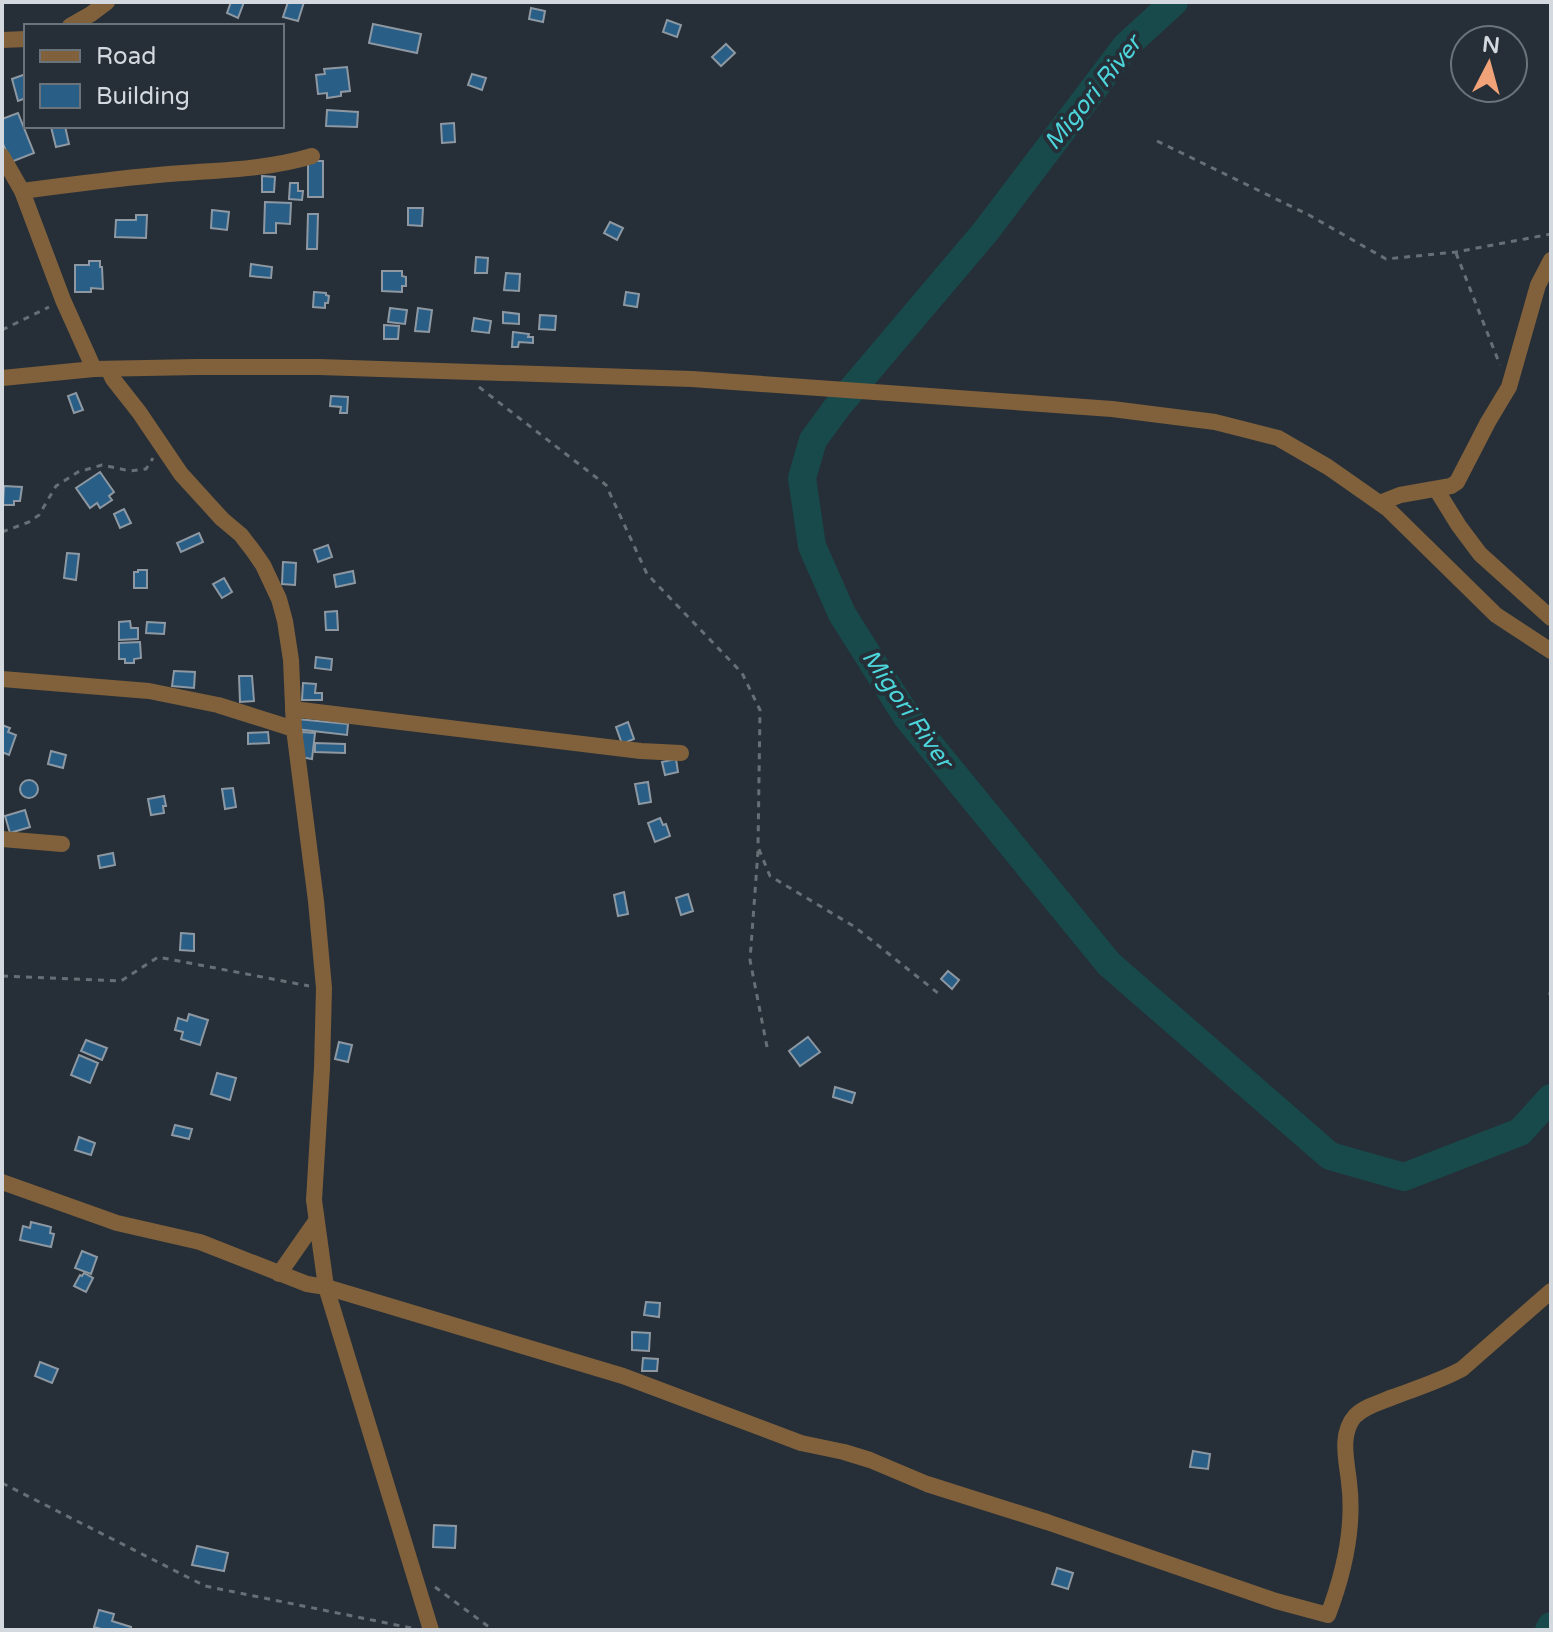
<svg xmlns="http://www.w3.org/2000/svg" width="1553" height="1632" viewBox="0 0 1553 1632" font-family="'Varela Round',sans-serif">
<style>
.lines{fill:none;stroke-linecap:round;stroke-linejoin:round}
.river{stroke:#18494b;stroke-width:28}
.building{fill:#295e86;stroke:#8d98a2;stroke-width:2}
.path{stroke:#676f76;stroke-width:3;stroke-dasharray:6 6;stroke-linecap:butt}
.minor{stroke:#80613c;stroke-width:16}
.labels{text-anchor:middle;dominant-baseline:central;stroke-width:8;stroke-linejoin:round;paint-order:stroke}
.water-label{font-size:24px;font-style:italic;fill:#4cd5db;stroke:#262f37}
</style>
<rect width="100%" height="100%" fill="#262f37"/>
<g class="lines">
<g class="river">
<polyline points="1174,2 1126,46 986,231 838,406 813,440 802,478 812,546 842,614 907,717 1109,964 1330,1156 1404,1177 1520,1132 1551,1098"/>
<polyline points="1549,1630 1551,1626"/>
</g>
</g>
<g class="building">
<polygon points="231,2 244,2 238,18 227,13"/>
<polygon points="288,2 304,2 298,21 283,17"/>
<polygon points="531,8 545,11 543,22 529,19"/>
<polygon points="667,20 681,25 677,37 663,32"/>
<polygon points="373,24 421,34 417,53 369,43"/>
<polygon points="726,44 735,53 721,66 712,57"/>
<polygon points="347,67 350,91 341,92 341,96 327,98 327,93 318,94 316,75 325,74 324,69"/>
<polygon points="26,74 26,98 18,101 12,79"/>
<polygon points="472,74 486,78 482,90 468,85"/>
<polygon points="327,110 358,112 357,127 326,126"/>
<polygon points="18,113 34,153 11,162 3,144 2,145 2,119"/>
<polygon points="454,123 455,142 442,143 441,124"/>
<polygon points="65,126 69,144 56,147 51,127"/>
<rect x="308" y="161" width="15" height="36"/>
<polygon points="262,176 275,177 274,192 262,192"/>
<polygon points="290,183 298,183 298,191 303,191 302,200 289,199"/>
<polygon points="265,202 291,203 290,224 276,223 276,233 264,233"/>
<polygon points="408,208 423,208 422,226 408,225"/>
<polygon points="212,210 229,212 227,230 211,228"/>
<polygon points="308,214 318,214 317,249 307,249"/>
<polygon points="136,215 147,215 146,238 115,237 116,220 136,220"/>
<polygon points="610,222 623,228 617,240 604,233"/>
<polygon points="476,257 488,258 487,273 475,273"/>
<polygon points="89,261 100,261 100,267 102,267 103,289 91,288 91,292 75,292 75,265 89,265"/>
<polygon points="251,264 272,267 271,278 250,276"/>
<polygon points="382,271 402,271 402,276 406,277 406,286 402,286 402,292 382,291"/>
<polygon points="506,273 520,274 519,291 504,290"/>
<polygon points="314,292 326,293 326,295 329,296 328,303 325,303 325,308 313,307"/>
<polygon points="626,292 639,294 637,307 624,305"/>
<polygon points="390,308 407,310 405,324 388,322"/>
<polygon points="418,308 432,310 429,332 415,331"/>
<polygon points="503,312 519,314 519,324 503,323"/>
<polygon points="540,315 556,316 555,330 539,329"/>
<polygon points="474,318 491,321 489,333 472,331"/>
<polygon points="384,325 399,326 398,339 384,339"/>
<polygon points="513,332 529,334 528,337 533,337 533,343 519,342 518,347 512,347"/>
<polygon points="76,393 83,410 74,413 68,396"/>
<polygon points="331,396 348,397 347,413 340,413 341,407 330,406"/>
<polygon points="100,472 114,492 109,496 112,500 100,508 97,503 90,508 76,488"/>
<polygon points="4,486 22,487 20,501 14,501 14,505 3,505"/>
<polygon points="124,509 131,523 120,528 114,514"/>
<polygon points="199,533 203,542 181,552 177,543"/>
<polygon points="328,545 332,557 318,562 314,550"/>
<polygon points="67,553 79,554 76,580 64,578"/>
<polygon points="283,562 296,563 295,585 282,584"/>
<polygon points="138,570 147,570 147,588 134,588 134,572 138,572"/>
<polygon points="353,571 355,583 336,587 334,575"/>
<polygon points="224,578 232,592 222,598 213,584"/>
<polygon points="337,611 338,630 326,630 325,612"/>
<polygon points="130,621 131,628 138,628 138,639 119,640 119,622"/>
<polygon points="147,622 165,623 164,634 146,633"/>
<polygon points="140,642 141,658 134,659 134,663 125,663 125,659 119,659 119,643"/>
<polygon points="316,657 332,659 331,670 315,668"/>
<polygon points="174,671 195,672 194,688 172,686"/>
<polygon points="239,676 252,676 254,701 240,702"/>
<polygon points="303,683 316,684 315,693 322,693 322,700 302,700"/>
<polygon points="297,719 348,724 347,735 296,729"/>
<polygon points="628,722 634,739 622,744 616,727"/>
<polygon points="2,725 10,728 8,732 16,735 9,755 2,752"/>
<polygon points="268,732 269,743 248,744 248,733"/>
<polygon points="302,732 315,733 312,759 300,757"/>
<polygon points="315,743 345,744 345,753 315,752"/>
<polygon points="51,751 66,755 63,768 48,764"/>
<polygon points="676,759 678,772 665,775 662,762"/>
<circle cx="29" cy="789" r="9"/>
<polygon points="648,782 651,802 639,804 635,784"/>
<polygon points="233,788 236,807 225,809 222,789"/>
<polygon points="164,796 166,806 163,806 164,813 151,815 148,799"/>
<polygon points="25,810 30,827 10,833 5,816"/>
<polygon points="660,818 663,825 666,824 670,836 655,842 648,823"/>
<polygon points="113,853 115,865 100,868 98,856"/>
<polygon points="624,892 628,914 618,916 614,895"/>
<polygon points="688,894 693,911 681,915 676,898"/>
<polygon points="181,933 194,934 194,951 180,950"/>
<polygon points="948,971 959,980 952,989 941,979"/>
<polygon points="189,1014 208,1020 200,1045 181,1039 183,1032 175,1030 178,1018 187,1021"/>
<polygon points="808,1037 820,1052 800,1066 789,1051"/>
<polygon points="86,1040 107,1048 102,1060 81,1051"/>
<polygon points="339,1042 352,1045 348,1062 335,1059"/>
<polygon points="79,1055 98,1063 90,1083 71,1075"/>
<polygon points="217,1073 236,1078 230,1100 211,1094"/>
<polygon points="835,1087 855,1093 852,1103 833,1097"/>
<polygon points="175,1125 192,1129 189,1139 172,1135"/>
<polygon points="79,1137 95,1143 91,1155 75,1150"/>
<polygon points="31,1222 51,1227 50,1233 54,1234 51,1247 20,1240 23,1226 30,1228"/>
<polygon points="82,1251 97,1257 91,1274 75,1268"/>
<polygon points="84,1273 93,1278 86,1292 74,1286 80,1275 82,1276"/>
<polygon points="646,1302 660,1303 659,1317 644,1315"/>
<polygon points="632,1332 650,1333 649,1351 632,1350"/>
<polygon points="643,1358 658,1359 657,1371 642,1371"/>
<polygon points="40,1362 58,1369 52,1383 35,1376"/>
<polygon points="1193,1451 1210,1454 1208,1469 1190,1467"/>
<polygon points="434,1525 456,1526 455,1548 433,1547"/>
<polygon points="197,1546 228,1553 224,1571 192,1565"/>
<polygon points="1057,1568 1073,1573 1068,1589 1052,1584"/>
<polygon points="99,1610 114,1614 112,1621 131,1627 130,1630 105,1630 94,1627"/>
</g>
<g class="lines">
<g class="path">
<polyline points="1157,141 1309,215 1386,259 1456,252 1551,234"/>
<polyline points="1456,253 1500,365"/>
<polyline points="2,330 49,307"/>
<polyline points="479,387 606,485 647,574 742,673 760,710 758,847 770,876 855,927 939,994"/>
<polyline points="2,532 29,522 39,515 56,486 78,472 102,465 130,471 146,469 153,458"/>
<polyline points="758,851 750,960 768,1052"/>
<polyline points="2,976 121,981 158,957 309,986"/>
<polyline points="1551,989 1549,997 1551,1001"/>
<polyline points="2,1483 205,1586 416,1629"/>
<polyline points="435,1587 493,1630"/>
</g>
<g class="minor">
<polyline points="70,26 91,14 107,2"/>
<polyline points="2,40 26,39"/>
<polyline points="2,156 22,191 63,300 94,369"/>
<path d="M22,191c45,-6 91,-12 136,-16 52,-5 104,-4 154,-19"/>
<polyline points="108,369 113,379 139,412 181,474 222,519 241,535 254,552 263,565 279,599 285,621 291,660 294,729 316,901 324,988 322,1068 314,1200 326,1287 431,1630"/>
<polyline points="2,378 94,369 197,367 319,367 692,379 1112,409 1215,422 1278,438 1328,467 1388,509 1496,615 1551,651"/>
<polyline points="1436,489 1459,526 1480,554 1551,618"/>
<polyline points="1380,503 1400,495 1451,486 1457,482 1488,422 1509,387 1538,285 1551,260"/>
<polyline points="2,679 149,691 218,705 294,729"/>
<polyline points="293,709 641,751 681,753"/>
<polyline points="2,839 62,844"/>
<path d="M2,1182l115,41 83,19 107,42 19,3 297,89 178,67 43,9 26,8 57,24 120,38 229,79 52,14c16,-42 27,-87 21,-133 -2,-20 -10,-48 6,-66 10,-10 26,-14 38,-19 24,-9 47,-16 69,-28l89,-78"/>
<polyline points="279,1274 316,1221"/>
</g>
</g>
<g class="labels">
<g class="water-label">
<text transform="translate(1093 93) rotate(-51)">Migori River</text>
<text transform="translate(907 709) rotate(55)">Migori River</text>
</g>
</g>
<rect width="1553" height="1632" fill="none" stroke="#d3d9de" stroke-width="8"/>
<rect x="24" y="24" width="260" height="104" fill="#262f37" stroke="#6b737a" stroke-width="2"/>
<rect x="40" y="50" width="40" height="12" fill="#80613c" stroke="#6b737a" stroke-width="2"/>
<text x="96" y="64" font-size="24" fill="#d3d9de">Road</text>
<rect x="40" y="84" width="40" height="24" fill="#295e86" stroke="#6b737a" stroke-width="2"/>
<text x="96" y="104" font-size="24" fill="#d3d9de">Building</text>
<g transform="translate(1489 64) rotate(6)"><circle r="38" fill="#262f37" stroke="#6b737a" stroke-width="2"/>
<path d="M0-6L14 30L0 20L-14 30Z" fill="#f0a279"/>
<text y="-12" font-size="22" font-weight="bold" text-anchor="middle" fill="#d3d9de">N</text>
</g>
</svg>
